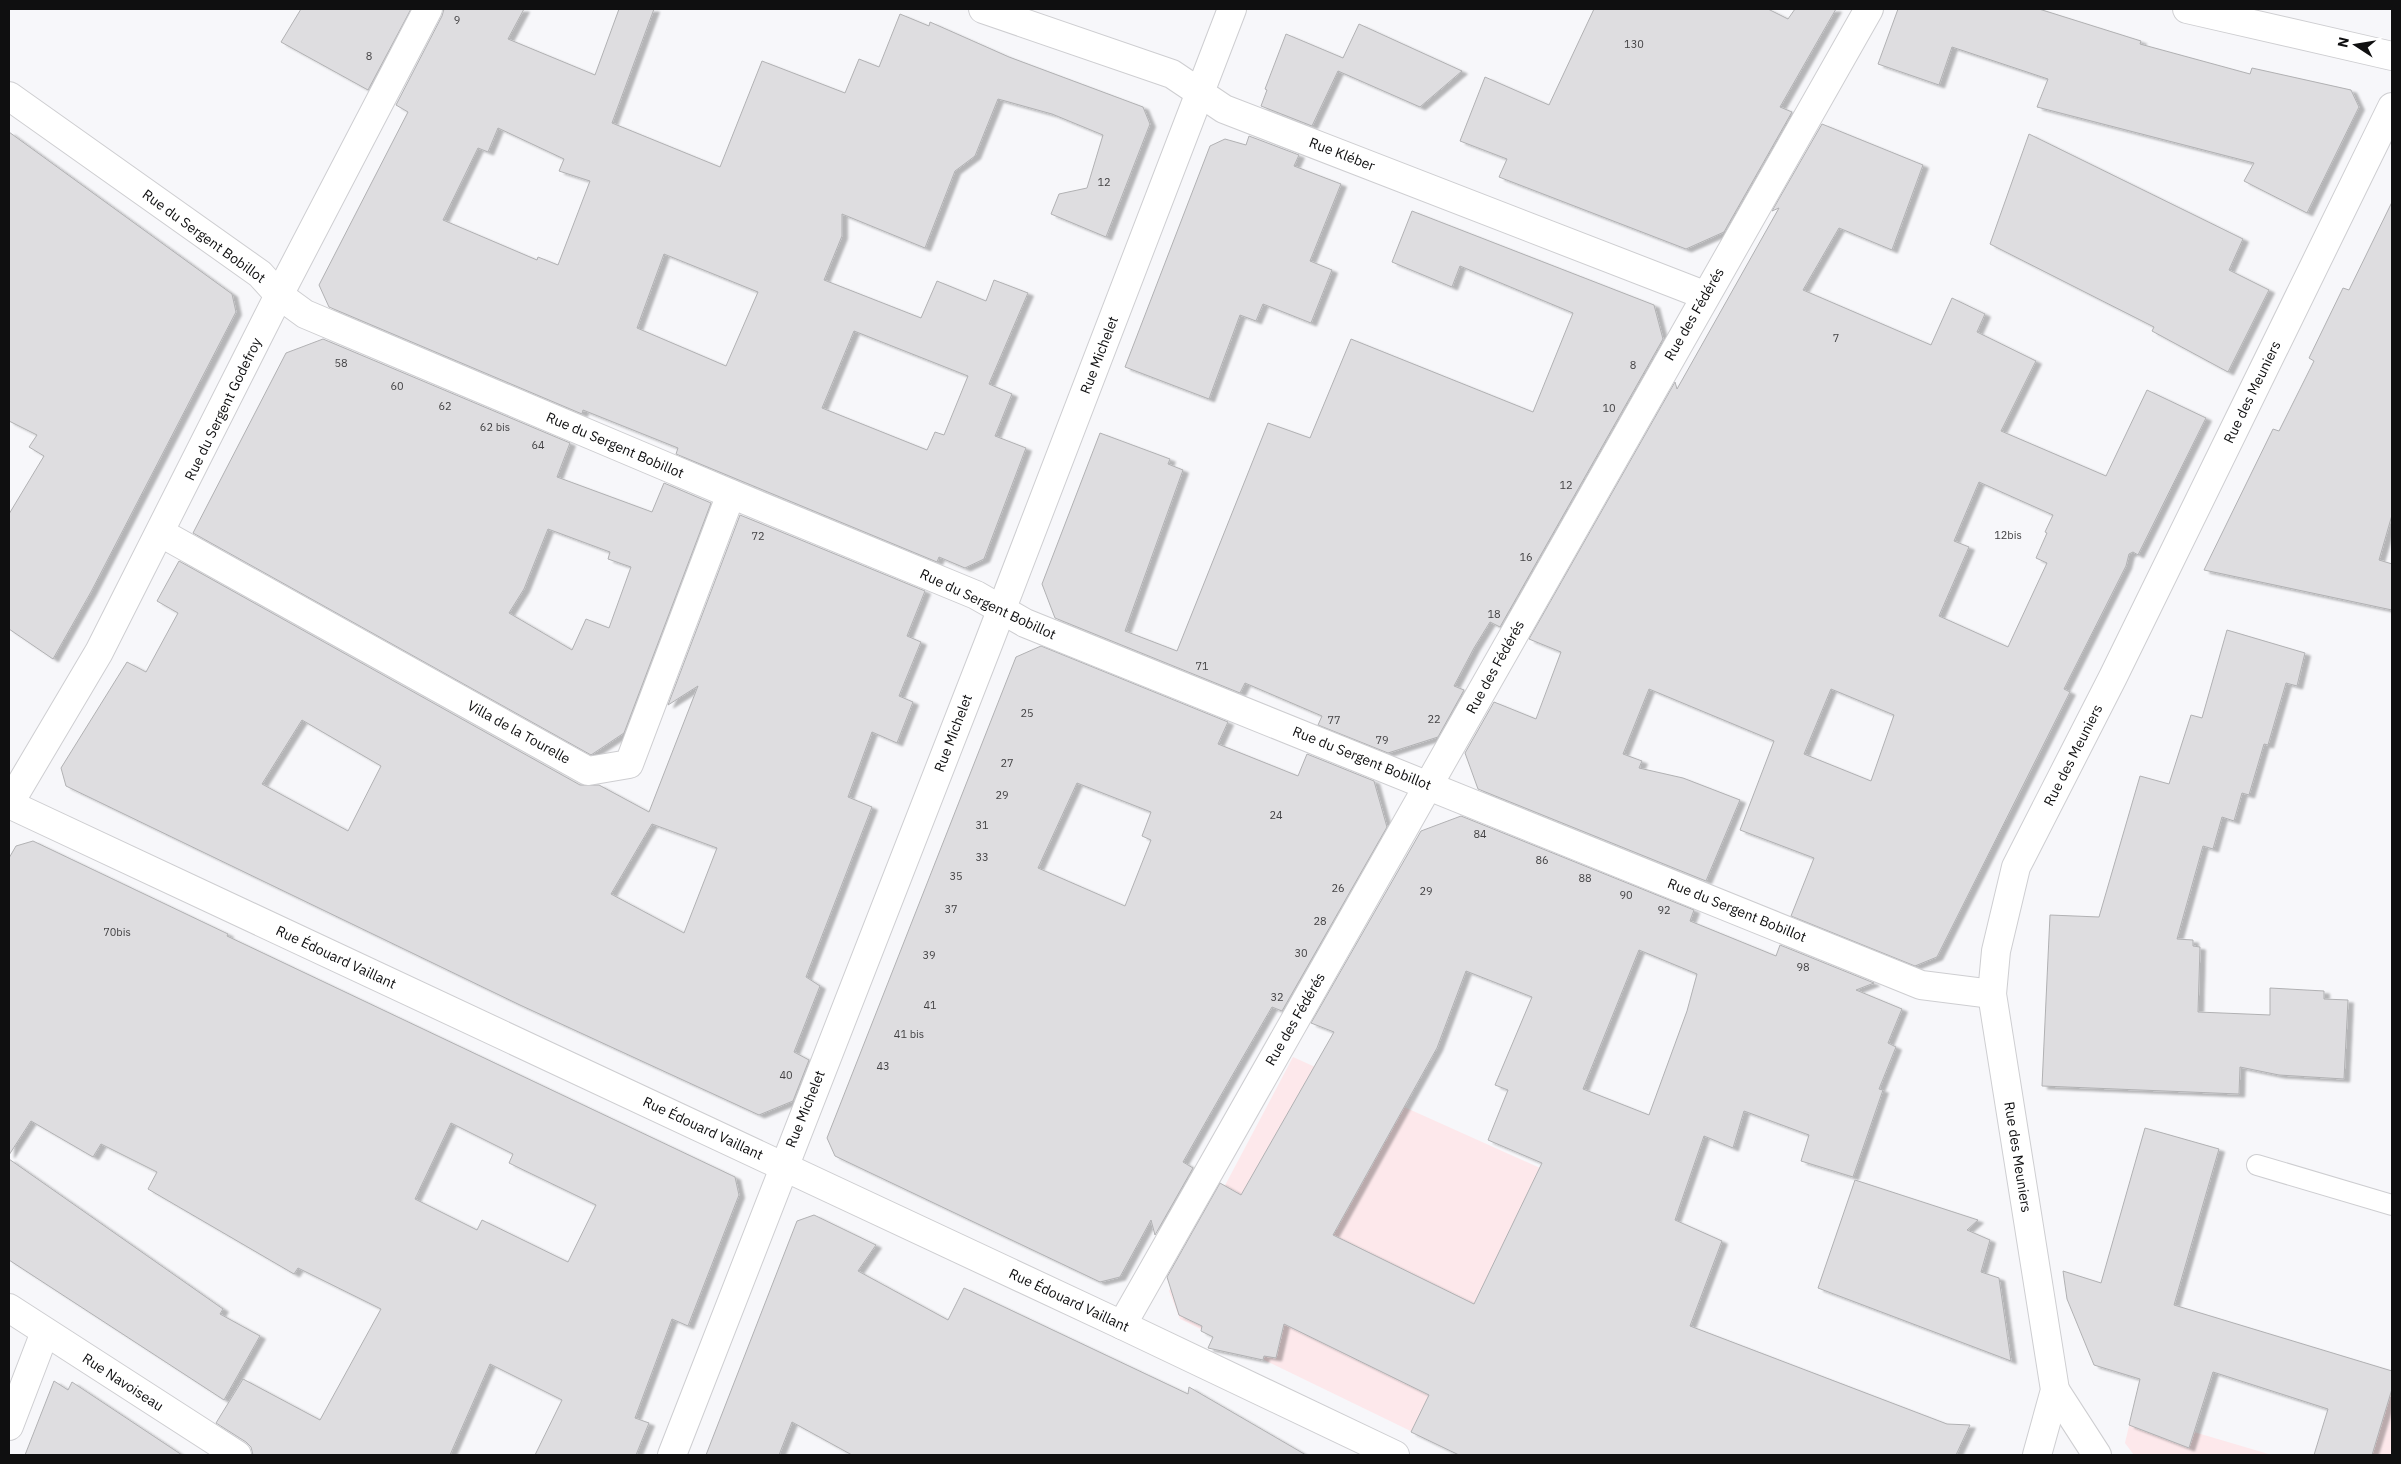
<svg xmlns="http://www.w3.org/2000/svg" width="2401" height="1464" viewBox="0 0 2401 1464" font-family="'IBM Plex Sans',sans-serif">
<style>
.education{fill:#fde8eb}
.building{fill:#dedde0;stroke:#b1b1b3;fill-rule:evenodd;filter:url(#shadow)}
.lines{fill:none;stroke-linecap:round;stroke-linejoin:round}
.lane-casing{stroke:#ceced1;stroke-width:22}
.street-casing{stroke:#ceced1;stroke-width:30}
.lane{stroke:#fff;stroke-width:20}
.street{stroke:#fff;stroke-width:28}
.labels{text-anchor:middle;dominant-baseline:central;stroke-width:4;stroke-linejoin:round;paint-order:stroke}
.number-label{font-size:11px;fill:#434244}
.street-label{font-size:14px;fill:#0f0f10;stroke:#fff}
</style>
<defs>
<filter id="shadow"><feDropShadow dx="5.5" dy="3" stdDeviation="1" flood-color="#0004"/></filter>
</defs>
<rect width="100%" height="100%" fill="#f7f7fa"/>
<g class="education">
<polygon points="1293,1057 1676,1229 1565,1455 1460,1455 1180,1319 1169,1291"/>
<polygon points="2392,1388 2392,1455 2371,1455"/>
<polygon points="2132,1413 2194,1432 2272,1455 2134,1455 2125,1443"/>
</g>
<g class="building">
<polygon points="301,9 411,9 368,90 281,42"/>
<path d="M444,9h80l-16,30 87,36 24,-66h35l-42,114 108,44 42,-106 83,32 14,-34 20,8 21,-53 29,12 1,-4 79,35 134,50 7,17 -44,113 -55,-23 8,-20 28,-6 16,-53 -51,-21 -54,-15 -23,57 -20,15 -30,77 -83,-34v22l-18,44 97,38 16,-37 49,20 8,-21 34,13 -39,91 23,10 -17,42 31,12 -42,111 -19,9 -26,-11 -2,5 -261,-108 2,-6 -95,-38 -1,4 -253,-107 -10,-22 89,-173 -12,-7 46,-89zM498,128l66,31 -5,12 31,10 -32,84 -20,-8 -1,3 -94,-40 35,-72 10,4zM664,254l94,38 -32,74 -89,-38zM854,331l114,45 -24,59 -9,-3 -8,18 -105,-42z"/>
<polygon points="1594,9 1768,9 1788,19 1795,9 1836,9 1780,107 1792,112 1724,232 1686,249 1499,177 1507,159 1460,141 1485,77 1549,105"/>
<polygon points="1898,9 2039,9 2141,41 2140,44 2250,74 2252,68 2351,90 2359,107 2307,213 2244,181 2254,163 2037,107 2048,79 1952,47 1939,85 1878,64"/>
<polygon points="1359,24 1462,71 1420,107 1338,71 1312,126 1261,106 1267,90 1265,89 1286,34 1343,58"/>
<path d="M1822,124l101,41 -31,85 -53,-22 -36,62 128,55 21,-47 33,16 -8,18 59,29 -35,70 105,45 41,-86 59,28 -68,137 -5,-3 -4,2 -3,12 -62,123 6,3 -133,265 -22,9 -124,-50 23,-58 -74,-28 34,-89 -125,-52 -26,65 19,7 -3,7 44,10 57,22 -34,81 -228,-92 -13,-36 29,-51 42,17 25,-67 -32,-13 146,-257 2,7 102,-181 -7,3zM1979,482l74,33 -8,17 2,1 -11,25 11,5 -39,84 -69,-31 30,-69 -15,-6zM1831,689l63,26 -23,66 -67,-27z"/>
<polygon points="9,132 232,294 236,312 91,592 53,659 9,629 9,514 44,456 29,447 37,435 9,421"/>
<polygon points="2029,134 2243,239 2229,270 2269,290 2228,372 2152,331 2154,327 1990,244"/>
<polygon points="1249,136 1299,155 1294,166 1341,184 1310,261 1332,270 1311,323 1263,304 1256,321 1240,315 1209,399 1125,367 1210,146 1225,139 1246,145"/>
<polygon points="2392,202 2392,515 2379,560 2392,564 2392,610 2204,570 2273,429 2279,431 2314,361 2309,358 2343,288 2349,290"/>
<polygon points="1412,211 1654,305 1663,339 1500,627 1490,622 1474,648 1454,686 1464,690 1438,737 1388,753 1318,725 1322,716 1245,683 1240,693 1055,618 1042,584 1100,433 1170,459 1168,464 1183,470 1125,631 1177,651 1268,423 1310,438 1351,339 1533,412 1573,313 1460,266 1452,287 1392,262"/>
<path d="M323,339l247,104 -13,34 95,35 12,-29 47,20 -87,230 -33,22 -398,-222 93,-180zM548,529l62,23 -2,7 23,8 -22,61 -23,-9 -14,31 -63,-37 15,-24z"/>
<path d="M740,515l185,76 -18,45 14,6 -22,54 14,6 -16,41 -25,-11 -24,65 24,10 -66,170 14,9 -26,66 15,8 -16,41 -34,14 -239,-110 -454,-219 -5,-18 66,-106 19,10 32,-59 -21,-12 22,-40 401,224h19l50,27 49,-126 -30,19zM302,720l79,46 -33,65 -86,-47zM652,824l65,24 -33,85 -73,-39z"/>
<polygon points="2227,630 2305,653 2297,686 2286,683 2268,745 2264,744 2249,795 2242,793 2234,821 2222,817 2213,849 2203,846 2177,939 2193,940 2193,946 2200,947 2198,1012 2270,1015 2270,988 2324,991 2324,999 2348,1000 2344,1079 2279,1075 2240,1067 2239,1094 2042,1086 2050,915 2099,917 2140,776 2169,784 2191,715 2202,718"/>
<path d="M1041,646l187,76 -10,22 80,32 9,-22 67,27 13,46 -105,184 -10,-4 -40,69 -49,86 10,6 -38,67 -4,-15 -31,57 -20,5 -265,-126 -8,-18 189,-481zM1077,783l74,29 -9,24 9,4 -26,66 -87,-38z"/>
<path d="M1461,816l233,94 -4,11 86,35 4,-11 94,38 -18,7 46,19 -14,34 8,4 -17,42 4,1 -30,87 -52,-16 8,-26 -65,-24 -11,37 -29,-12 -29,84 47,21 -32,85 257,98 23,1 -14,30h-497l-48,-23 18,-37 -145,-71 -8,34 -12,-2 -1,4 -55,-12 5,-11 -12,-6 1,-5 -23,-11 -12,-38 53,-94 21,12 93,-163 -23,-9 110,-192zM1639,950l58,24 -10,37 -38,104 -66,-26zM1466,971l66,26 -37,88 13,5 -20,50 54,23 -68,141 -141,-69 104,-187z"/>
<path d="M33,841l195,93 -1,2 508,241 4,18 -51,131 -16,-7 -37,99 14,5 -13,32h-101l27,-55 -72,-36 -40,91h-197l-2,-8 -5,-5 -30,-19 27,-44 77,41 61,-111 -83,-41 -4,6 -146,-85 9,-17 -56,-28 -8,13 -62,-36 -22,34v-297l7,-12zM451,1123l62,31 -4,9 87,42 -28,57 -86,-42 -5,10 -62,-31z"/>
<polygon points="2145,1128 2219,1149 2174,1305 2392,1371 2392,1389 2372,1455 2314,1455 2328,1409 2213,1372 2189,1448 2129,1425 2140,1379 2094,1365 2067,1299 2063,1271 2101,1283"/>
<polygon points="9,1159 223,1309 220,1314 260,1336 224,1400 9,1260"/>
<polygon points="1855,1180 1978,1220 1967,1230 1990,1240 1981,1272 1999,1278 2011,1361 1818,1288"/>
<polygon points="814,1215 876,1245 858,1271 948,1320 964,1288 1188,1394 1189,1387 1306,1455 852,1455 792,1422 779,1455 706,1455 797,1221"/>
<polygon points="54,1381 68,1390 72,1382 182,1455 25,1455"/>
</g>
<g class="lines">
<g class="lane-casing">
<polyline id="lane" points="2257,1165 2392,1205"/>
</g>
<g class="street-casing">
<g id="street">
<polyline points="983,9 1172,74 1224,109 1704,295"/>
<polyline points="2187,9 2392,56"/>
<polyline points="9,96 260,274 279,295 305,314 731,494 976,595 1025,623 1921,985 1992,994"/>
<polyline points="161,533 588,771 629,764 731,494"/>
<polyline points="9,804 1122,1325 1395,1455"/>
<polyline points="9,804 99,652 279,295 428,9"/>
<polyline points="9,1308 237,1455"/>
<polyline points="1122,1325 1869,9"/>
<polyline points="2055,1390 2097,1455"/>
<polyline points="9,1426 45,1332"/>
<polyline points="672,1455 989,642 1232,9"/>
<polyline points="2037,1455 2055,1390 1992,994 1996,951 2016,867 2113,677 2392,107"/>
</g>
</g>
<use href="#lane" class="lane"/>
<use href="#street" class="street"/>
</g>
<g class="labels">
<g class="number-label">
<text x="457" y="20">9</text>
<text x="1634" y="44">130</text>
<text x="369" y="56">8</text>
<text x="1104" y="182">12</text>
<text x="1836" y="338">7</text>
<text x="341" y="363">58</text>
<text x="1633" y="365">8</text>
<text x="397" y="386">60</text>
<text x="445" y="406">62</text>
<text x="1609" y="408">10</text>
<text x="495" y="427">62 bis</text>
<text x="538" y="445">64</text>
<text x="1566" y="485">12</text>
<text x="2008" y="535">12bis</text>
<text x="758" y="536">72</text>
<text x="1526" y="557">16</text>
<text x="1494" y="614">18</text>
<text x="1202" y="666">71</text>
<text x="1027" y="713">25</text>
<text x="1434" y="719">22</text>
<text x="1334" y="720">77</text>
<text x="1382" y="740">79</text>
<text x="1007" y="763">27</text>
<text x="1002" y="795">29</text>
<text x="1276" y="815">24</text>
<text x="982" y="825">31</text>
<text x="1480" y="834">84</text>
<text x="982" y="857">33</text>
<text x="1542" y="860">86</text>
<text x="956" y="876">35</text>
<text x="1585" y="878">88</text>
<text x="1338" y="888">26</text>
<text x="1426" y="891">29</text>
<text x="1626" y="895">90</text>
<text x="951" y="909">37</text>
<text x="1664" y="910">92</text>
<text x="1320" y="921">28</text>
<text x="117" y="932">70bis</text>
<text x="1301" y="953">30</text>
<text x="929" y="955">39</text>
<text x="1803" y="967">98</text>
<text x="1277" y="997">32</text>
<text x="930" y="1005">41</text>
<text x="909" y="1034">41 bis</text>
<text x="883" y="1066">43</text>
<text x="786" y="1075">40</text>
</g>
<g class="street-label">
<text transform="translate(1342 154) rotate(21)">Rue Kléber</text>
<text transform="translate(204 236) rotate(36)">Rue du Sergent Bobillot</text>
<text transform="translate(1694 314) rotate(-60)">Rue des Fédérés</text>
<text transform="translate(1099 355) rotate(-69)">Rue Michelet</text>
<text transform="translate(2252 392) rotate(-64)">Rue des Meuniers</text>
<text transform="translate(223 409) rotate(-64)">Rue du Sergent Godefroy</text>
<text transform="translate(615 445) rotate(23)">Rue du Sergent Bobillot</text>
<text transform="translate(988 604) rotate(25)">Rue du Sergent Bobillot</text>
<text transform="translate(1495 667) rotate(-61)">Rue des Fédérés</text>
<text transform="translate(519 732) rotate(29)">Villa de la Tourelle</text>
<text transform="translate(953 733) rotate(-69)">Rue Michelet</text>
<text transform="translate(2073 755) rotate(-63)">Rue des Meuniers</text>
<text transform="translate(1362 758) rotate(22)">Rue du Sergent Bobillot</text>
<text transform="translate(1737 910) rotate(22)">Rue du Sergent Bobillot</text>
<text transform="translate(336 957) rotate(25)">Rue Édouard Vaillant</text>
<text transform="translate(1295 1019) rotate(-60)">Rue des Fédérés</text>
<text transform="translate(805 1109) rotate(-68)">Rue Michelet</text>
<text transform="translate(703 1128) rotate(25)">Rue Édouard Vaillant</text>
<text transform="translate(2018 1157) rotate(81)">Rue des Meuniers</text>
<text transform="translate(1069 1300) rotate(25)">Rue Édouard Vaillant</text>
<text transform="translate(123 1382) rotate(33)">Rue Navoiseau</text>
</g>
</g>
<rect width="2401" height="1464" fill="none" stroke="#0f0f10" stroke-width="20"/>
<g transform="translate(2356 45) rotate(282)" stroke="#ffffff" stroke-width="4" paint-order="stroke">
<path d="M0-4L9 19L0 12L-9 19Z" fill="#0f0f10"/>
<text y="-8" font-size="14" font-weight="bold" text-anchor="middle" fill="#0f0f10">N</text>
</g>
</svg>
